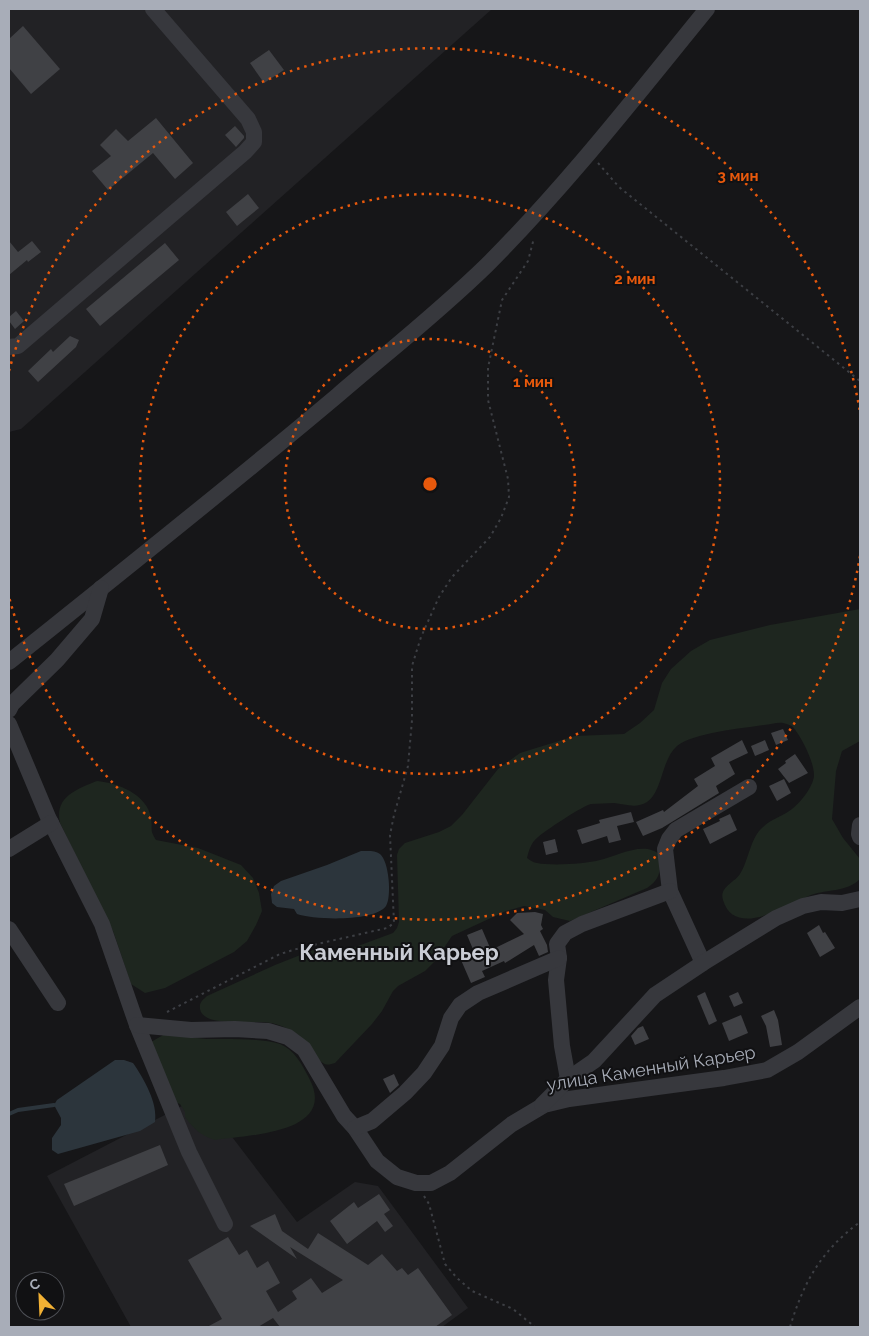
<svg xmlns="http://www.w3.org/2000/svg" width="869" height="1336" viewBox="0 0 869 1336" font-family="Raleway,sans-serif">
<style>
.built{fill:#222225}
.green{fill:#1e261f}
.water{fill:#2c353c}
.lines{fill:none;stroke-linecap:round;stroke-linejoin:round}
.stream{stroke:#2c353c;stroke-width:4}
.building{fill:#404145}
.path{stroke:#3d3f44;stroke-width:2;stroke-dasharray:2.5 4;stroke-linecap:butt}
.minor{stroke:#37383d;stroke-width:16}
.ring{fill:none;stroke:#e8590c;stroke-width:2.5;stroke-dasharray:2.5 5}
.labels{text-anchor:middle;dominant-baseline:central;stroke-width:4;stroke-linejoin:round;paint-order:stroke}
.street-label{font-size:18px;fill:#a8adb8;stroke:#111113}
.district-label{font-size:22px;font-weight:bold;fill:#c9ccd4;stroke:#111113}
.centre{fill:#e8590c;stroke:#111113;stroke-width:2.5}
.ring-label{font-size:15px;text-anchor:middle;font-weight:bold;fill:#e8590c;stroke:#111113;stroke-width:4;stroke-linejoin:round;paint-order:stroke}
</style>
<rect width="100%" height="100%" fill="#161618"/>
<g class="built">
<polygon points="9,9 492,9 21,429 9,432"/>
<polygon points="184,1105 226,1129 297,1222 355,1182 378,1186 468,1308 442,1327 131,1327 47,1176"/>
</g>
<g class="green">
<path d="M860,609v132l-18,10 -6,20 -4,48 11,19 17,21v20c-13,13 -32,10 -49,16 -22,9 -76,45 -88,5 -4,-13 11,-17 17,-26 9,-14 10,-36 23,-47 8,-8 20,-11 29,-18 8,-6 22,-23 22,-34 0,-13 -12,-37 -21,-48 -2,-2 -6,-3 -10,-4 -6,-1 -13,2 -19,2 -20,3 -72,8 -87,21 -16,14 -14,45 -30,56 -11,7 -22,2 -33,1 -7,0 -16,1 -23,1 -7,1 -48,28 -54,34 -6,5 -8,12 -10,20 3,2 7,5 10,5 14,3 49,1 63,-3 18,-4 44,-20 60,-5 0,17 1,23 -13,33l-77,33 -17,-4 -8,-7 -21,-4 -18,5 -54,25 -17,25 -10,10 -27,15 -5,5 -11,20 -10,13 -37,39c-4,1 -8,3 -12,0 -10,-6 -16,-24 -29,-31 -10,-6 -22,-10 -33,-10 -14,-1 -58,5 -61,-13 -1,-7 3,-9 7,-13l68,-31 38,-15 11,-1 23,1 46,-17 4,-5 2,-6 -2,-67 2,-6 6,-6 34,-11 12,-6 11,-11 36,-46 22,-16 55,-17 49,-2 16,-11 14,-13 8,-27 9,-14 20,-18 19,-11 60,-15z"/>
<path d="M97,781c21,2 50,13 54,37 2,12 -2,11 5,22l42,8 43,17 12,13 6,15 3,18 -6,14 -9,16 -13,11 -69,36 -20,5 -14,-9 -18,-53 -53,-108c-6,-26 17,-34 37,-42z"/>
<path d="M165,1034c14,2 28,4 42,5 20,0 55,-1 73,5 15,6 22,21 29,34 30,56 -62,57 -94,62 -14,-4 -22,-12 -30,-23v-5l-5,-8 -5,-2 -24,-60z"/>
</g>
<g class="water">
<path d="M361,851c6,0 14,-1 19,3 9,7 12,43 6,52 -12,16 -71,14 -89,8l-3,-5 -17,-2 -5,-4 -1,-9 3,-8 7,-5 46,-16z"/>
<path d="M115,1060h9l9,3c11,16 25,40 22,59l-15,9 -82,23 -6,-4v-12l9,-13v-7l-7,-13 3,-5z"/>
</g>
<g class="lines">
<polyline class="stream" points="9,1114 18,1110 54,1105"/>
</g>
<g class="building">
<polygon points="23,26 60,69 31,94 9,68 9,39"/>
<polygon points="269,50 284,70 264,83 250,63"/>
<polygon points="156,118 193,163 175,179 153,153 108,190 92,171 111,156 100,145 116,129 128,141"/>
<polygon points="235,126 244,136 244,138 236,147 225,135"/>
<polygon points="248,194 259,208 237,226 226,212"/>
<polygon points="9,241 18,252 32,241 41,252 28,262 27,260 9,275"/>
<polygon points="165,243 179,260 100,326 86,309"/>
<polygon points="16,311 24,321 15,329 9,321 9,317"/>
<polygon points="70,336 79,340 76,347 38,382 28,371 51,349 53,352"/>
<polygon points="783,729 788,740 776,745 771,733"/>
<polygon points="742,740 748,753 729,762 735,774 716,786 719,793 662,828 643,836 636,822 663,810 664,812 698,786 694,779 715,766 711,758"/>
<polygon points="765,740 769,750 755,756 751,746"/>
<polygon points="795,754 808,773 789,783 778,769 786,763 785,761"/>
<polygon points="784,779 791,793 777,801 769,786"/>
<polygon points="631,812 634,822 617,826 621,840 609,843 607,836 582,844 577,830 600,823 599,820"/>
<polygon points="730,814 737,830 710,844 703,829 720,821 719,819"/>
<polygon points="555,839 558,852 546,855 543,842"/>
<polygon points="535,912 543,914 541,925 543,929 540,931 547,945 548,952 539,956 534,945 505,963 504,961 482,971 485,977 471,983 461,960 475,954 467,935 482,929 491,950 524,934 510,920 517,913"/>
<polygon points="819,925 823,933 825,932 835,948 820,957 807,933"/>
<polygon points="705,992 717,1021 709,1025 697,996"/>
<polygon points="738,992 743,1003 734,1007 729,996"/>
<polygon points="774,1010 778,1020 782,1045 770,1047 766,1026 761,1016"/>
<polygon points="741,1015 748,1033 729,1041 722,1023"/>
<polygon points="643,1026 649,1039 635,1045 631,1036 638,1028"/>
<polygon points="394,1074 399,1085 390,1093 383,1079"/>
<polygon points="160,1145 168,1165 74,1206 64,1184"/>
<polygon points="379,1194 390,1210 384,1214 393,1226 385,1232 377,1221 347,1244 330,1221 354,1202 358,1208"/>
<polygon points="275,1214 282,1231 308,1249 318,1233 368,1265 382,1254 397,1271 402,1268 408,1275 418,1268 452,1315 435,1327 280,1327 273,1318 258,1327 207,1327 222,1319 188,1260 228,1237 239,1255 247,1250 257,1268 268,1261 280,1283 266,1291 278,1312 297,1299 292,1291 311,1278 322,1293 343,1280 290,1247 297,1259 250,1226"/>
</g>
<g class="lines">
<g class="path">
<polyline points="598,163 619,187 860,381"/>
<polyline points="167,1012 280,954 300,948 387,928 394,923 390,835 394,815 408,766 412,720 412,666 421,637 439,597 452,577 490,537 501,518 509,497 508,479 488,400 488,368 502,300 528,261 534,238"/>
<polyline points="424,1196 429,1204 445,1264 457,1278 472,1291 513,1309 535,1327"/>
<path d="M790,1327c14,-46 31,-76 70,-105"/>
</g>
<g class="minor">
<polyline points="9,347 18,346 245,152 254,142 254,132 248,119 153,9"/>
<path d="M9,662c110,-88 221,-176 329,-267 50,-43 102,-84 149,-130 80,-80 149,-169 220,-256"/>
<polyline points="9,710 12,704 57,660 92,619 101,588"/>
<polyline points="9,724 48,817 102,924 137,1025 189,1152 225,1224"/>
<polyline points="860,825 859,834 860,837"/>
<polyline points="9,849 51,823"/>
<polyline points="9,929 58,1003"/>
<polyline points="703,963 670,891 665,849 669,839 676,830 749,787"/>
<polyline points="137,1025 191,1030 235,1029 268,1031 288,1037 304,1049 344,1116 355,1128 377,1161 397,1177 416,1183 431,1183 450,1173 512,1124 544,1105 569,1099 724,1078 767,1070 798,1052 860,1007"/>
<polyline points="568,1079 562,1046 556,980 559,958 557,944 565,933 582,924 670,891"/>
<polyline points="542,1105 568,1079 594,1061 655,995 703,963 776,918 803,906 821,902 842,903 860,899"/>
<polyline points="355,1128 372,1121 405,1093 424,1073 442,1046 451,1018 460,1005 478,993 559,958"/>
</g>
</g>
<g class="ring">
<circle cx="430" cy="484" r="145"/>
<circle cx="430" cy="484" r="290"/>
<path d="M860 556A436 436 0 0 1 9 597M9 371A436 436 0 0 1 860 412"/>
</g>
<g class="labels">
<g class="street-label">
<text transform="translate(651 1068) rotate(-9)">улица Каменный Карьер</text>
</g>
<g class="district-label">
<text x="399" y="952">Каменный Карьер</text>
</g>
</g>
<circle cx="430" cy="484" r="8" class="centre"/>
<g class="ring-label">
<text x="738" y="181">3 мин</text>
<text x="635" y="284">2 мин</text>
<text x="533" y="387">1 мин</text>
</g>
<rect width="869" height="1336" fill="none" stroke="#a8adb8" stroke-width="20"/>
<g transform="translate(40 1296) rotate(336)"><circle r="24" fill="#111113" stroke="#4d4f55"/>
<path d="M0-4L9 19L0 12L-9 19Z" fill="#f2b134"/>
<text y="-8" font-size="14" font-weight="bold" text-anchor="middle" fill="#a8adb8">С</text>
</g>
</svg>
